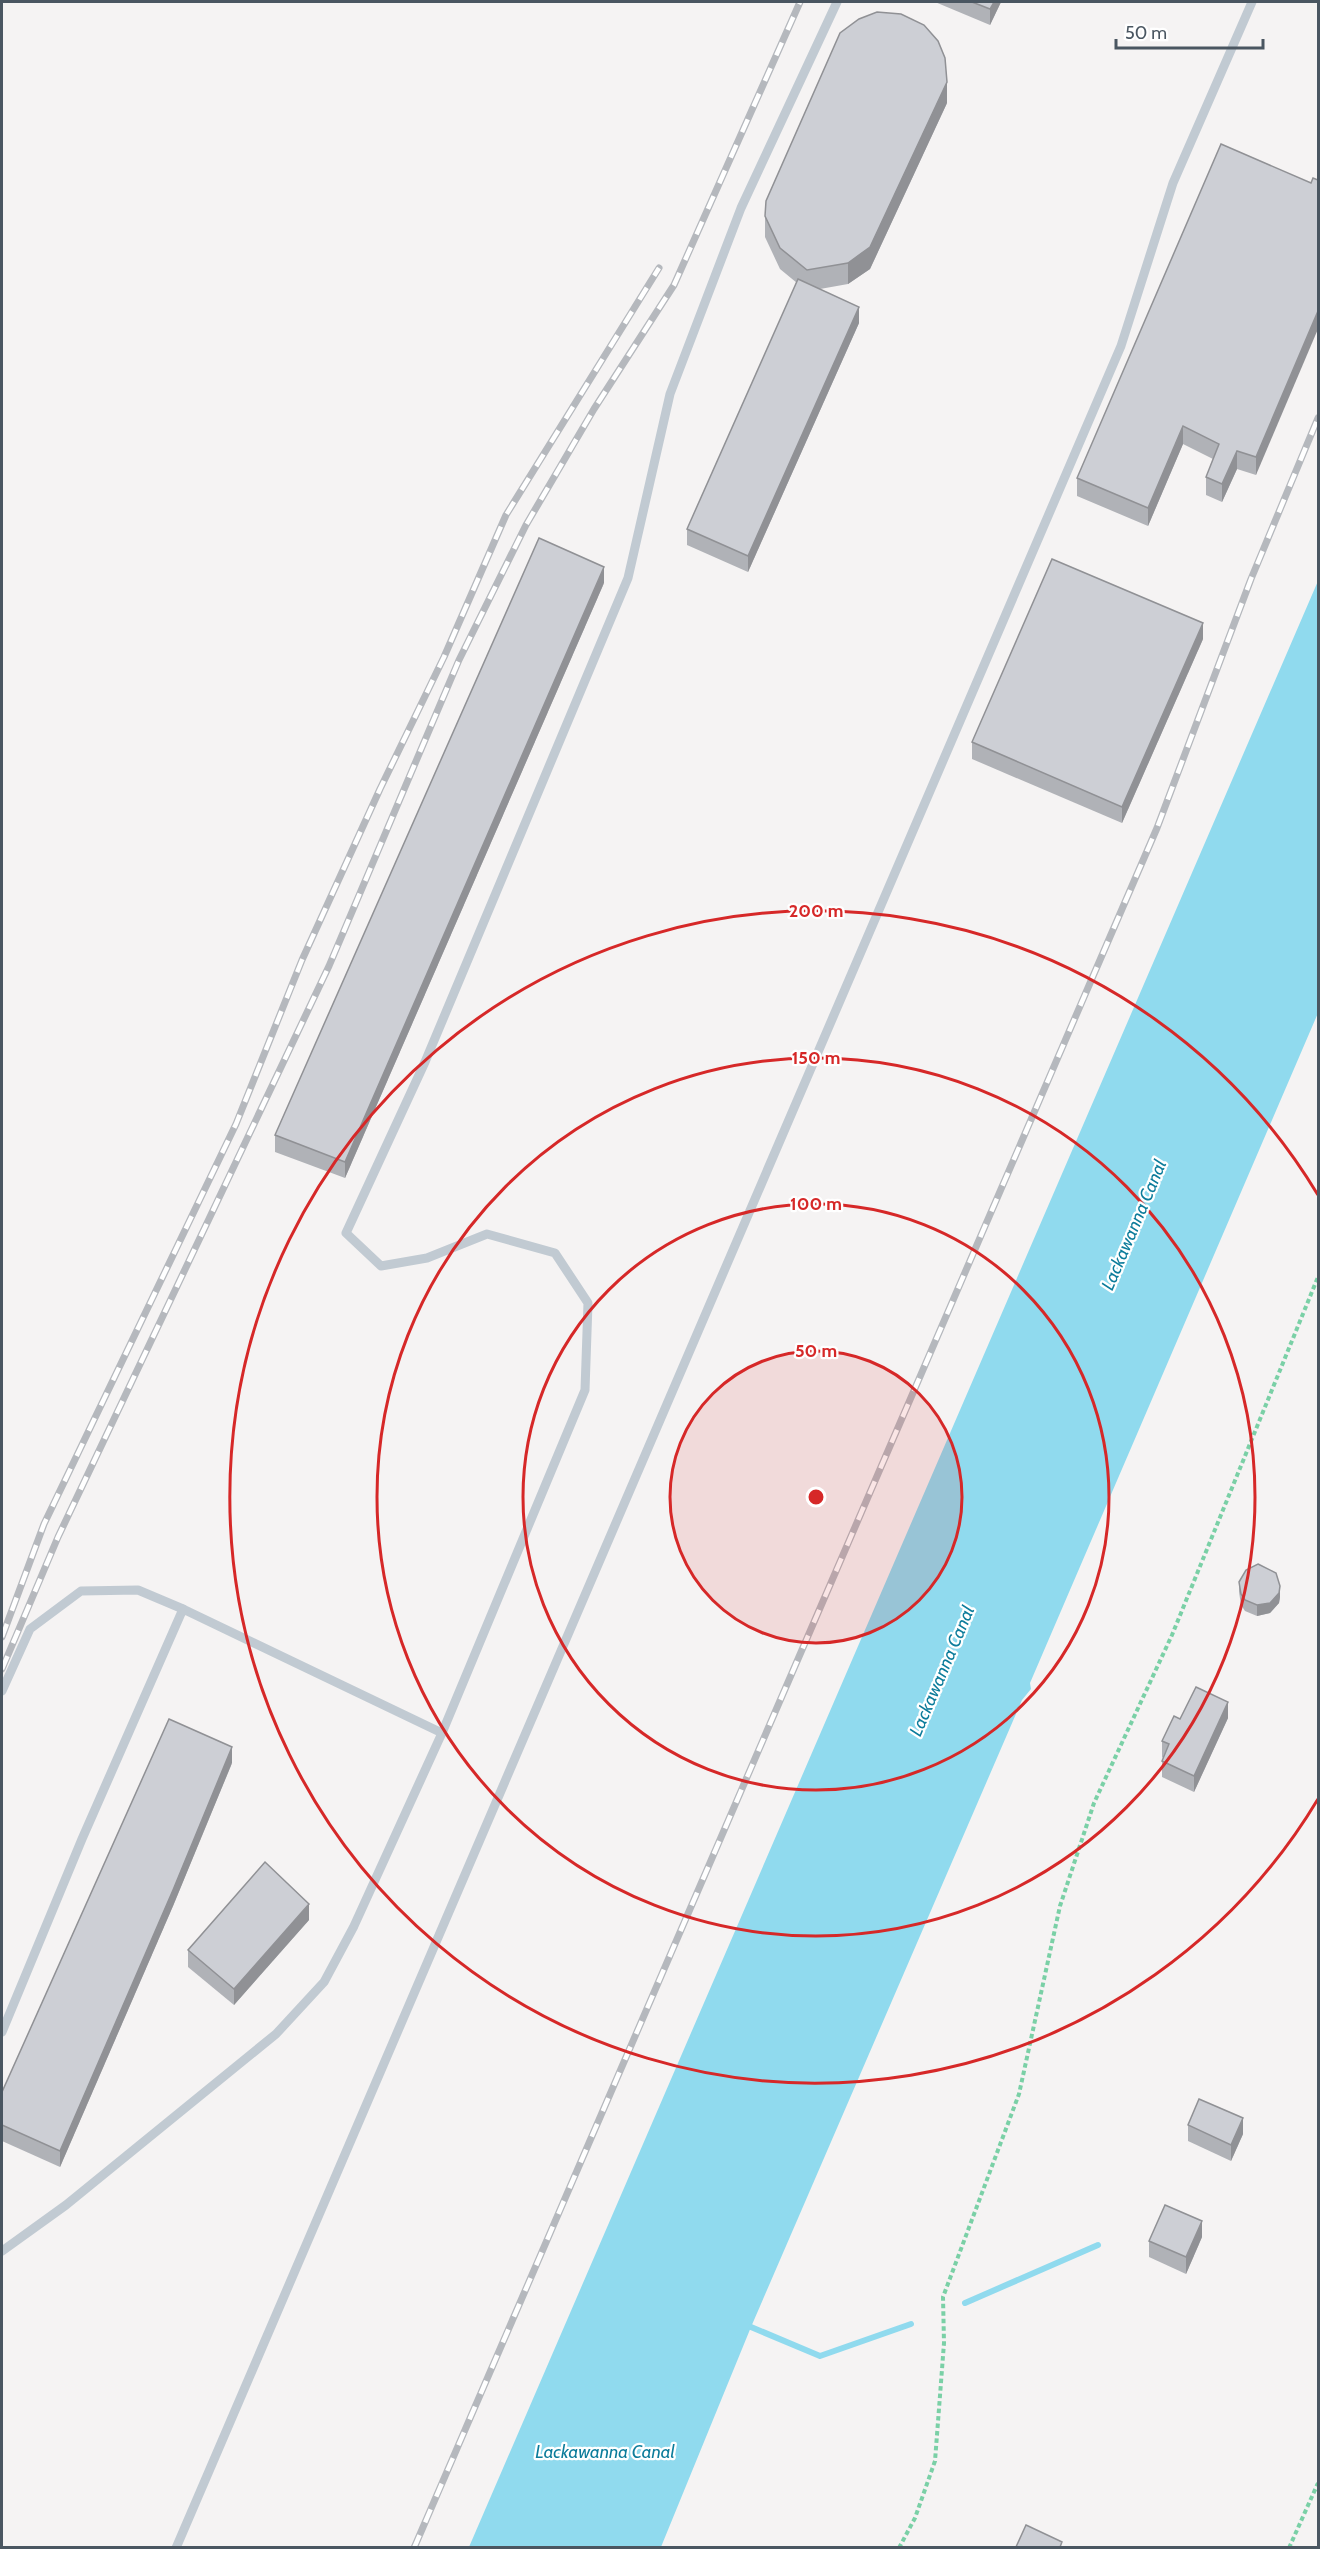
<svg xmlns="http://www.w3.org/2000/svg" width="1320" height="2549" viewBox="0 0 1320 2549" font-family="Cabin,sans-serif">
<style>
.water{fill:#90daee}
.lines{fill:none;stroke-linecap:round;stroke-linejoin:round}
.stream{stroke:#90daee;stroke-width:6}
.path{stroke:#7ad0a6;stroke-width:4;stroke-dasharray:4.5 3;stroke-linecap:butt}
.service{stroke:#c1cad2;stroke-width:9}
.rail-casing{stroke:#b5b8bd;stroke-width:7}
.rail{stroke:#fff;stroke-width:4.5;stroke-dasharray:14;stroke-linecap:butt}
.wall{fill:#b0b2b7}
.shaded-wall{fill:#909195}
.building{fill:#cdcfd5;stroke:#909195;stroke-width:1.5}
.ring{fill:none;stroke:#d62828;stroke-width:3}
.labels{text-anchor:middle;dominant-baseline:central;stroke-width:4.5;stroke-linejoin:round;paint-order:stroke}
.water-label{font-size:18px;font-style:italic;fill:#0c7c9b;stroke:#fff}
.centre{fill:#d62828;stroke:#fff;stroke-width:3}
.ring-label{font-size:18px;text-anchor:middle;font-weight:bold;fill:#d62828;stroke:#fff;stroke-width:4.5;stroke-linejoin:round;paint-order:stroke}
</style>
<rect width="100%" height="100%" fill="#f5f3f3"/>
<polygon class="water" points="1318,581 1318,1013 1030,1683 1031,1689 1022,1700 751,2327 661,2547 469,2547"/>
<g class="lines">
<g class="stream">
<polyline points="965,2303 1098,2245"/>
<polyline points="751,2327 820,2356 911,2324"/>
</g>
<g class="path">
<polyline points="899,2548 915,2518 935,2461 944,2343 943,2297 1019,2094 1060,1906 1094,1803 1172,1635 1318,1277"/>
<polyline points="1289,2548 1318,2483"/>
</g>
<g class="service">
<polyline points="2,1691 30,1629 81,1591 138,1590 183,1609"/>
<polyline points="2,2032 82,1839 183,1609 442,1733 585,1390 588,1303 555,1253 487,1234 427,1258 381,1266 346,1233 425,1062 628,578 670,394 741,208 837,2"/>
<polyline points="2,2251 66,2205 276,2034 324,1982 354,1926 442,1733"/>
<polyline points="176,2548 1121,346 1173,183 1252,2"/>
</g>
<g class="rail-casing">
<g id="rail">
<polyline points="2,1637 44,1524 236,1124 302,960 380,789 444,657 506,515 659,268"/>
<polyline points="2,1669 58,1537 329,966 459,660 526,525 594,409 674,285 800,2"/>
<polyline points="414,2548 1157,828 1251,579 1318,418"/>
</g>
</g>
<use href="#rail" class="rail"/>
</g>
<g class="wall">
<polygon points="935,2 1001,2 990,25"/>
<polygon points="947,103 870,269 848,284 820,289 859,323 748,572 687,545 687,529 797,283 780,269 765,237 765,216"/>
<polygon points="1311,183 1256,475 1237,469 1222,502 1206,495 1206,477 1213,459 1183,444 1148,526 1077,496 1077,478"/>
<polygon points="604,583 345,1178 275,1152 275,1135"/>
<polygon points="1203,639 1122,823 972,759 972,742"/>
<polygon points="1239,1582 1280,1597 1279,1603 1270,1613 1257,1616 1245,1611 1241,1605 1239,1592"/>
<polygon points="1228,1718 1194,1792 1162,1777 1162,1761 1163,1758 1162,1757 1162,1741 1180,1719"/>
<polygon points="232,1763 173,1906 60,2167 2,2141 2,2092"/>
<polygon points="309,1920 234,2005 188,1967 188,1950"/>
<polygon points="1188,2125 1243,2134 1231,2161 1188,2141"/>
<polygon points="1202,2237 1186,2274 1149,2257 1149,2241"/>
</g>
<g class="shaded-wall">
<polygon points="994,2 1001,2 990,25 990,9"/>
<polygon points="947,82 947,103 870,269 848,284 848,263"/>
<polygon points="859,307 859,323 748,572 748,556"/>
<polygon points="1318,311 1318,329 1256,475 1256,457"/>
<polygon points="1183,426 1183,444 1148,526 1148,508"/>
<polygon points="1237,451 1237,469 1222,502 1222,484"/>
<polygon points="604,567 604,583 345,1178 345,1162"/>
<polygon points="1203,623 1203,639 1122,823 1122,807"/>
<polygon points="1280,1586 1280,1597 1279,1603 1270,1613 1257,1616 1257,1605"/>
<polygon points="1228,1702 1228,1718 1194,1792 1194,1776"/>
<polygon points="232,1747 232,1763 173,1906 60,2167 60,2151"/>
<polygon points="309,1904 309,1920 234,2005 234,1989"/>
<polygon points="1243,2118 1243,2134 1231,2161 1231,2145"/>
<polygon points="1202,2221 1202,2237 1186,2274 1186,2257"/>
</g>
<g class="building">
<polygon points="972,2 994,2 990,9"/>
<polygon points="877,12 901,14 924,25 938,41 945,58 947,82 870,247 848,263 807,270 780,248 765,216 766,201 840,33 859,19"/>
<polygon points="1221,144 1311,183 1313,178 1318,180 1318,311 1256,457 1237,451 1222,484 1206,477 1219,444 1183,426 1148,508 1077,478"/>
<polygon points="798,279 859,307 748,556 687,529"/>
<polygon points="539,538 604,567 345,1162 275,1135"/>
<polygon points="1052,559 1203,623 1122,807 972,742"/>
<polygon points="1258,1564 1276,1573 1280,1586 1279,1593 1270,1603 1257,1605 1245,1600 1241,1594 1239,1582 1246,1570"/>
<polygon points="1196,1687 1228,1702 1194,1776 1162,1761 1169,1744 1162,1741 1174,1716 1180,1719"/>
<polygon points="169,1719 232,1747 173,1890 60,2151 2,2125 2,2092"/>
<polygon points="265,1862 309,1904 234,1989 188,1950"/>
<polygon points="1199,2099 1243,2118 1231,2145 1188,2125"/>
<polygon points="1165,2205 1202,2221 1186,2257 1149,2241"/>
<polygon points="1026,2525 1062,2542 1060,2547 1016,2547"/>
</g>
<circle cx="816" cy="1497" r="146" fill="#d62828" fill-opacity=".12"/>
<g class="ring">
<circle cx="816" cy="1497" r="146"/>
<circle cx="816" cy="1497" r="293"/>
<circle cx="816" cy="1497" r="439"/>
<path d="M1318 1799A586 586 0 1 1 1318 1195"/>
</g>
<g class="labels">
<g class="water-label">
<text transform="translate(1134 1225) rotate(-67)">Lackawanna Canal</text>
<text transform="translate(942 1671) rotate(-67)">Lackawanna Canal</text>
<text x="605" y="2452">Lackawanna Canal</text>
</g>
</g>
<circle cx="816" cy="1497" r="9" class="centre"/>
<g class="ring-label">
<text x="816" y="917">200 m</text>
<text x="816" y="1064">150 m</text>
<text x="816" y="1210">100 m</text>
<text x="816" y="1357">50 m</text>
</g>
<rect width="1320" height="2549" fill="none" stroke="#4a5661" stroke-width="6"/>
<path d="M1116 39v9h147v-9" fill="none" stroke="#4a5661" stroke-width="3"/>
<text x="1125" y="39" font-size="18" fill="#4a5661" stroke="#ffffff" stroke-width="4.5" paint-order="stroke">50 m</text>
</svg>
